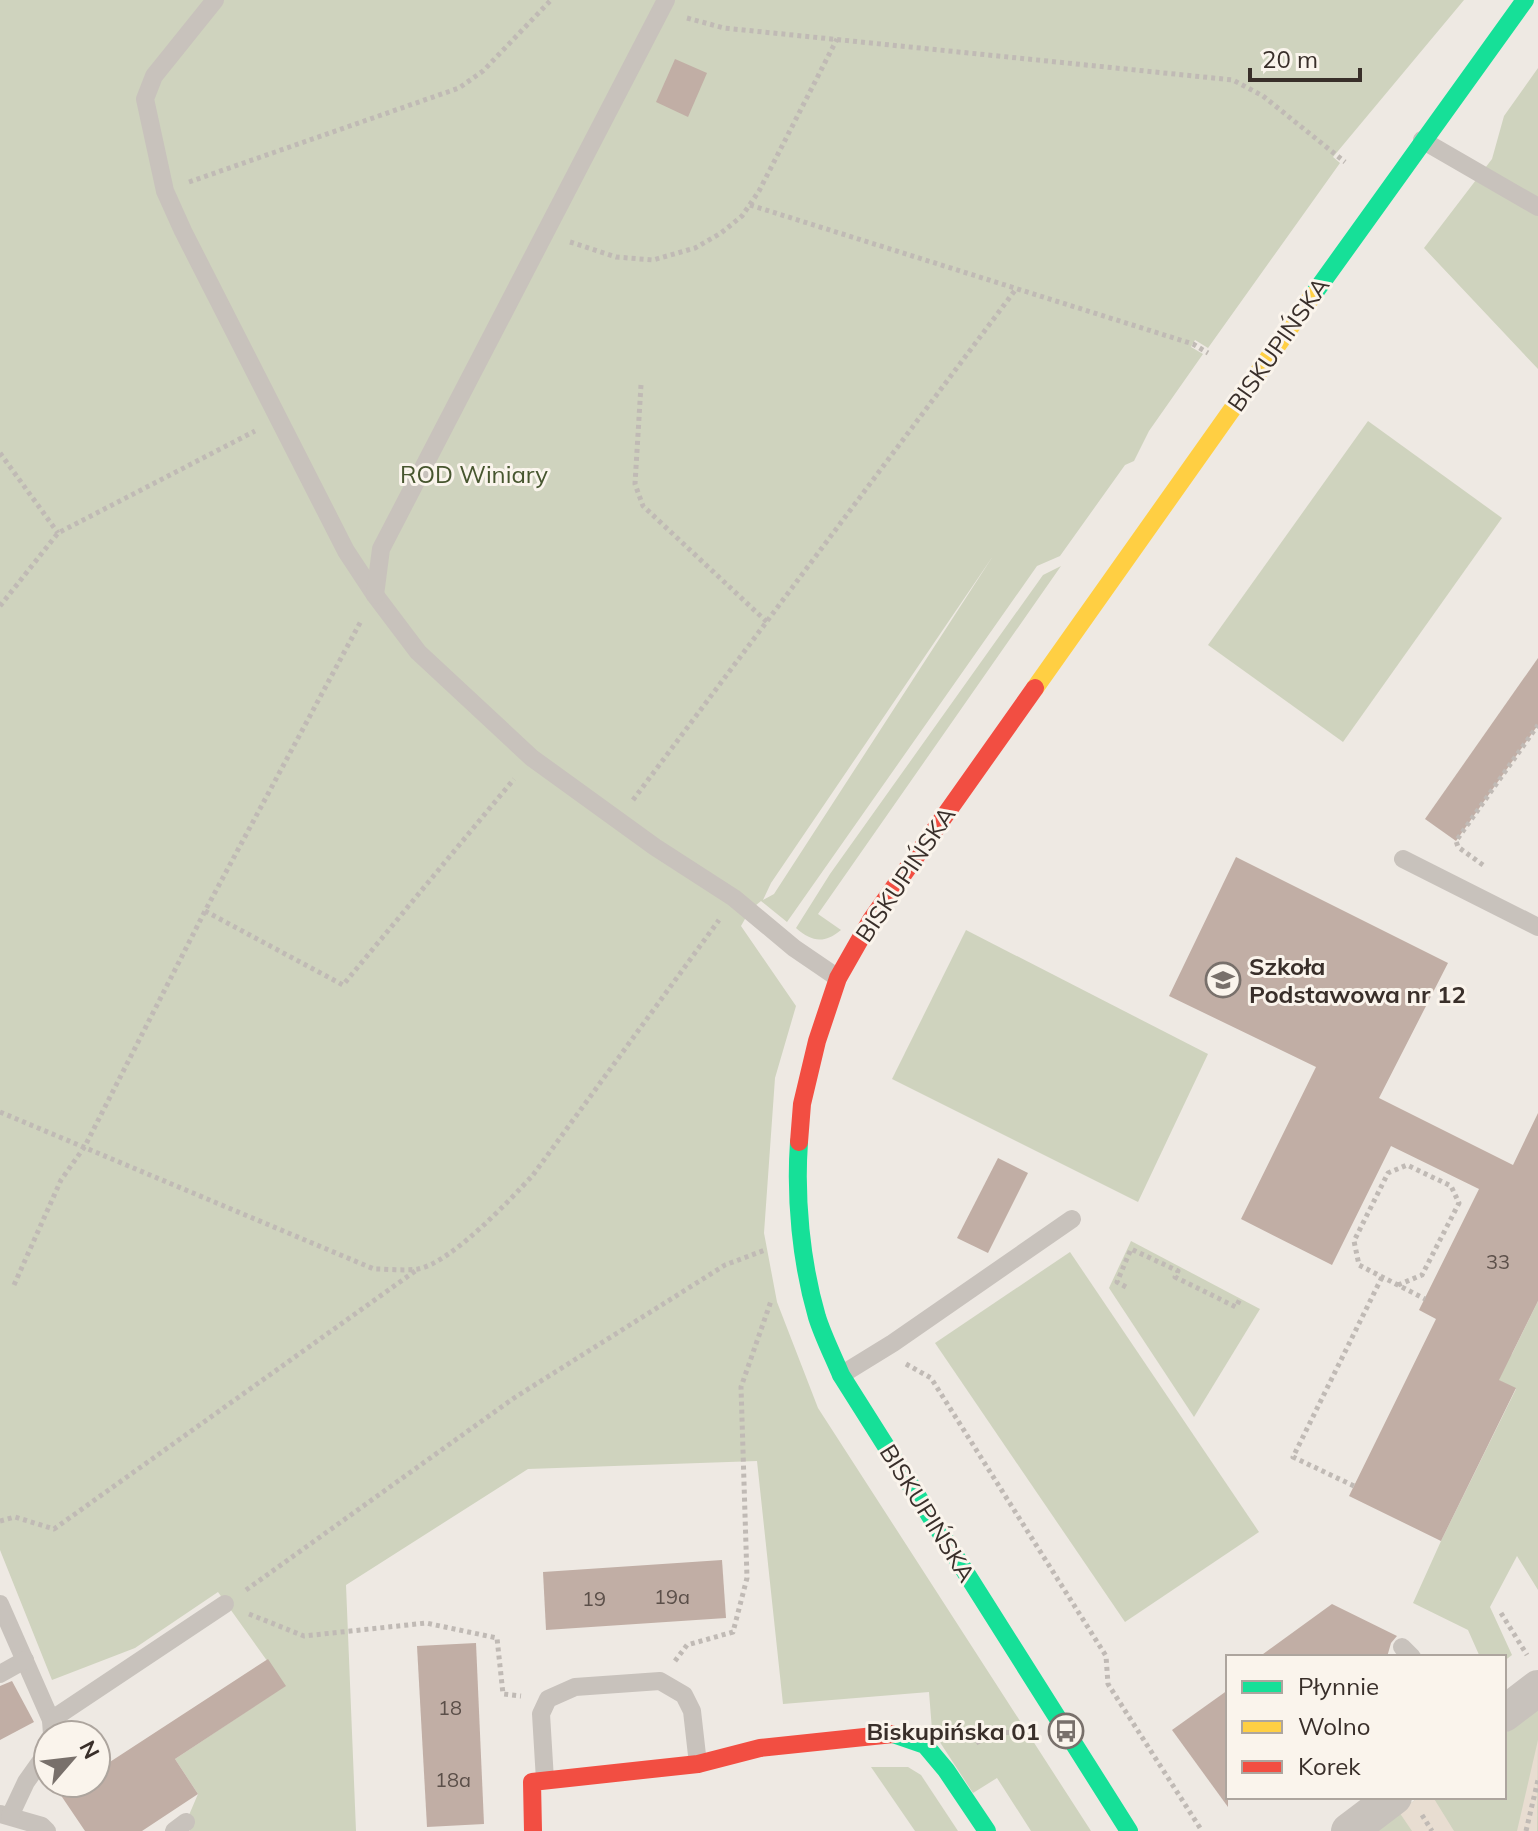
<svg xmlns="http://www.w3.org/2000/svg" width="1538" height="1831" viewBox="0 0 1538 1831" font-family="Mulish,sans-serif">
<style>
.green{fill:#cfd3be;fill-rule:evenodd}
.plaza{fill:#e8ddd1}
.building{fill:#c1aea5}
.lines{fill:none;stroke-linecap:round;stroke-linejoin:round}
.path{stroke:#c0bab5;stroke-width:5;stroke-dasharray:4 4;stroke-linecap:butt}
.lane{stroke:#c8c2bc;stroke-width:18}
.street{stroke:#c8c2bc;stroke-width:36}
.fast{stroke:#16e098;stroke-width:18}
.slow{stroke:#ffcf43;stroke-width:18}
.jam{stroke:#f24e42;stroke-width:18}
.labels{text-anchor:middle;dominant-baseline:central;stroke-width:6;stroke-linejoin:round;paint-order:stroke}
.number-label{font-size:20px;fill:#5b4f49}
.street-label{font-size:24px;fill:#392f2a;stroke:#faf4ec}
.park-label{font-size:24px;fill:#47562f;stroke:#faf4ec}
.poi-label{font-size:24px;font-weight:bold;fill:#392f2a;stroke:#faf4ec;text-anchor:start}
</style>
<rect width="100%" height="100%" fill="#eee9e3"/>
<g class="green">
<path d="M0,0h1464l-131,157 7,6 -132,185 -13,-8 -4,7 12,7 -54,77 -15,30 -9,4 -65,91 -23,10 -250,356 -26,-21 -11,9 -9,16 55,80 -21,72 -11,155 13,69 41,106 273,423h-60l-34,-53 -24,15 -41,-63 -3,-38 -146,12 -26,-243 -229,8 -182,116 10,246h-166l-4,-9 12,-28 -23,-35 110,-73 -67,-94 -83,56 -83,32 -52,-130zM993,556l-219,338 -11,6 8,-17z"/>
<polygon points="1538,68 1538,369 1424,248 1492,159 1504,116"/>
<polygon points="1368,421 1502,518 1343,742 1208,645"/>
<path d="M1061,566l-243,348 23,16c-17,14 -29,12 -45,-2l34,-54 213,-299z"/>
<polygon points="966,930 1208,1054 1138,1202 892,1079"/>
<polygon points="1131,1241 1260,1309 1194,1417 1109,1288"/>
<polygon points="1070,1252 1259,1532 1125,1622 935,1343"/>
<polygon points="1538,1301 1538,1590 1517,1556 1490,1607 1512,1655 1504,1661 1504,1657 1480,1657 1468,1630 1413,1603 1441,1541 1516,1389 1484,1373 1512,1354"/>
<polygon points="1538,1708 1538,1831 1374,1831 1419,1797 1504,1797 1504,1734"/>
<polygon points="871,1767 908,1767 921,1775 958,1831 915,1831"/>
</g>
<g class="plaza">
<polygon points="1538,1740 1537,1831 1517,1831"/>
<polygon points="1419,1797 1433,1797 1454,1831 1412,1831 1399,1812"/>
</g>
<g class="building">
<polygon points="675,59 707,73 688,117 656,102"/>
<polygon points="1538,658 1538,725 1456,841 1425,819"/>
<polygon points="1236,857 1448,963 1379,1098 1513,1165 1538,1113 1538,1301 1499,1380 1516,1388 1441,1541 1349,1496 1436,1319 1419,1310 1479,1189 1391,1146 1332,1265 1241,1219 1316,1067 1169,996"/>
<polygon points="998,1158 1028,1173 988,1253 957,1238"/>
<polygon points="722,1560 726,1618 546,1630 543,1572"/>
<polygon points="1332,1604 1397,1636 1391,1643 1387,1657 1259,1657"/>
<polygon points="476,1643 484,1824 427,1827 417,1646"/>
<polygon points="268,1659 286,1686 175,1759 198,1794 142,1831 85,1831 60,1794 77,1783 96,1783 96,1771"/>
<polygon points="12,1681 34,1722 0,1740 0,1686"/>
<polygon points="1228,1690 1228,1807 1172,1730"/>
</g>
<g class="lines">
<g class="path">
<polyline points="687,18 724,28 1233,80 1263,96 1345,162"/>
<polyline points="189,182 459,88 483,71 551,0"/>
<polyline points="750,205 1193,344 1208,353"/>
<polyline points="570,242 616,257 653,260 695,248 721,233 742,216 759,191 837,39"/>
<polyline points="641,385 635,484 643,506 767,622"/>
<polyline points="0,453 58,533"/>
<polyline points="0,606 58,533 255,431"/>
<polyline points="633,800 1016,289"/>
<polyline points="1483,865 1458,847 1456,841 1538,725"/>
<polyline points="205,911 343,985 514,779"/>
<path d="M0,1112l374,157c14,0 30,2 44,0 34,-7 91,-68 115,-94l186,-255"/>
<polyline points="14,1285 61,1180 85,1146 205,911 361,621"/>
<polyline points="1398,1285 1422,1275 1459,1203 1451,1186 1407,1165 1388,1173 1354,1241 1359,1265 1425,1299"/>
<polyline points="1126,1287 1117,1282 1131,1249 1178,1271 1175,1277 1236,1307 1240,1299"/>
<polyline points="906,1364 931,1378 1106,1656 1108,1684 1202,1831"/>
<polyline points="1354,1486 1293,1457 1382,1277"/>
<polyline points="0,1521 15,1517 54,1529 418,1269"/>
<polyline points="246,1590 514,1398 725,1265 765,1250"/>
<polyline points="1501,1613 1527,1655"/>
<polyline points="249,1614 304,1636 426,1623 497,1638 503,1694 521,1696"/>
<polyline points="675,1661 687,1645 733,1632 747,1578 741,1387 771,1301"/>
<polyline points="976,1743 995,1732 1019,1733"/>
<polyline points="1422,1815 1432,1831"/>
<polyline points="1526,1831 1538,1780"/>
</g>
<g class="lane">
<polyline points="215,0 154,76 145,99 165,191 183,231 346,551 375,595 418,652 532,758 655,847 734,898 794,948 838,978"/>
<polyline points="1422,140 1538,207"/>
<polyline points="375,595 381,549 666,0"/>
<polyline points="1403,859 1538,927"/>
<polyline points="841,1375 893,1343 1072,1219"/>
<polyline points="0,1604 51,1720 52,1735"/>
<polyline points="1402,1647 1412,1657"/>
<polyline points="0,1674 25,1660"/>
<polyline points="51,1720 225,1604"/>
<polyline points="545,1780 541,1714 548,1699 575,1687 660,1681 684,1695 692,1711 698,1764"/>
<polyline points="0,1814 42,1826 47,1831"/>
<polyline points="10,1816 26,1782 48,1751"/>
<polyline points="174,1831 186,1822"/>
</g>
<g class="street">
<polyline points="1504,1714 1538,1688"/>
<polyline points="1349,1831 1394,1797"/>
</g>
<g class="fast">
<polyline points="1313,295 1525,0"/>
<path d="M799,1142c-4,56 2,120 18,175 6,19 16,39 24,58l288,456"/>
<polyline points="893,1734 925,1745 946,1770 987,1831"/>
</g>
<polyline class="slow" points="1035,688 1313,295"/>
<g class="jam">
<polyline points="799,1142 802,1104 817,1041 838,978 871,920 1035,688"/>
<polyline points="533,1831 532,1782 698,1764 760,1748 893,1734"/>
</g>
</g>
<defs>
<g id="school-ring" transform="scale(1.8)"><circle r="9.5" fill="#faf4ec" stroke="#78706b" stroke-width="1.5"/><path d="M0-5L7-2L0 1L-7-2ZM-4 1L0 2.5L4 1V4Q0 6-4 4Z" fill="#78706b"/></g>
<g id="bus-ring" transform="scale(1.8)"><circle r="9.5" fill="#faf4ec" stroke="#78706b" stroke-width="1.5"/><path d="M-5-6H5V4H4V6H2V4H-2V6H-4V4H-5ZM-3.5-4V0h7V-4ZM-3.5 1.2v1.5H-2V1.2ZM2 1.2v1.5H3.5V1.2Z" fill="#78706b"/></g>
</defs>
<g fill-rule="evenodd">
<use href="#school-ring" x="1223" y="980"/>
<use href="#bus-ring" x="1066" y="1731"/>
</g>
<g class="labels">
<g class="number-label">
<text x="1498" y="1261">33</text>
<text x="672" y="1596">19a</text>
<text x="594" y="1598">19</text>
<text x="450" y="1707">18</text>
<text x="453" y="1779">18a</text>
</g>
<g class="street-label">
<text transform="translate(1278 344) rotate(-55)">BISKUPIŃSKA</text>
<text transform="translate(905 874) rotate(-56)">BISKUPIŃSKA</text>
<text transform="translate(928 1513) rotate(58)">BISKUPIŃSKA</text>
</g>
<g class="park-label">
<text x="474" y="474">ROD Winiary</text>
</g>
<g class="poi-label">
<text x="1249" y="966">Szkoła<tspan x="1249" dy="28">Podstawowa nr 12</tspan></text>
<text x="1040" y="1731" text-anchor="end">Biskupińska 01</text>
</g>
</g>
<rect x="1226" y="1655" width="280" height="144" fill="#faf4ec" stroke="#ada59e" stroke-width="2"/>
<rect x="1242" y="1681" width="40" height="12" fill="#16e098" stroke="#ada59e" stroke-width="2"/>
<text x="1298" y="1695" font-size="24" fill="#392f2a">Płynnie</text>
<rect x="1242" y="1721" width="40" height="12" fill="#ffcf43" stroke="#ada59e" stroke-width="2"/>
<text x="1298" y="1735" font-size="24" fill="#392f2a">Wolno</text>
<rect x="1242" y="1761" width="40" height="12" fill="#f24e42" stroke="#ada59e" stroke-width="2"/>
<text x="1298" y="1775" font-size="24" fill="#392f2a">Korek</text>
<g transform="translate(72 1759) rotate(62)"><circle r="38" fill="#faf4ec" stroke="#ada59e" stroke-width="2"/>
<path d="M0-6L14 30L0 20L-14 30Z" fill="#78706b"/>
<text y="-12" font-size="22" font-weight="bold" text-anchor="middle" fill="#392f2a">N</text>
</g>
<path d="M1250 68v12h110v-12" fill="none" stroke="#392f2a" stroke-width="4"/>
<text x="1262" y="68" font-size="24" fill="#392f2a" stroke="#faf4ec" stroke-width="6" paint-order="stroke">20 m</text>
</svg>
